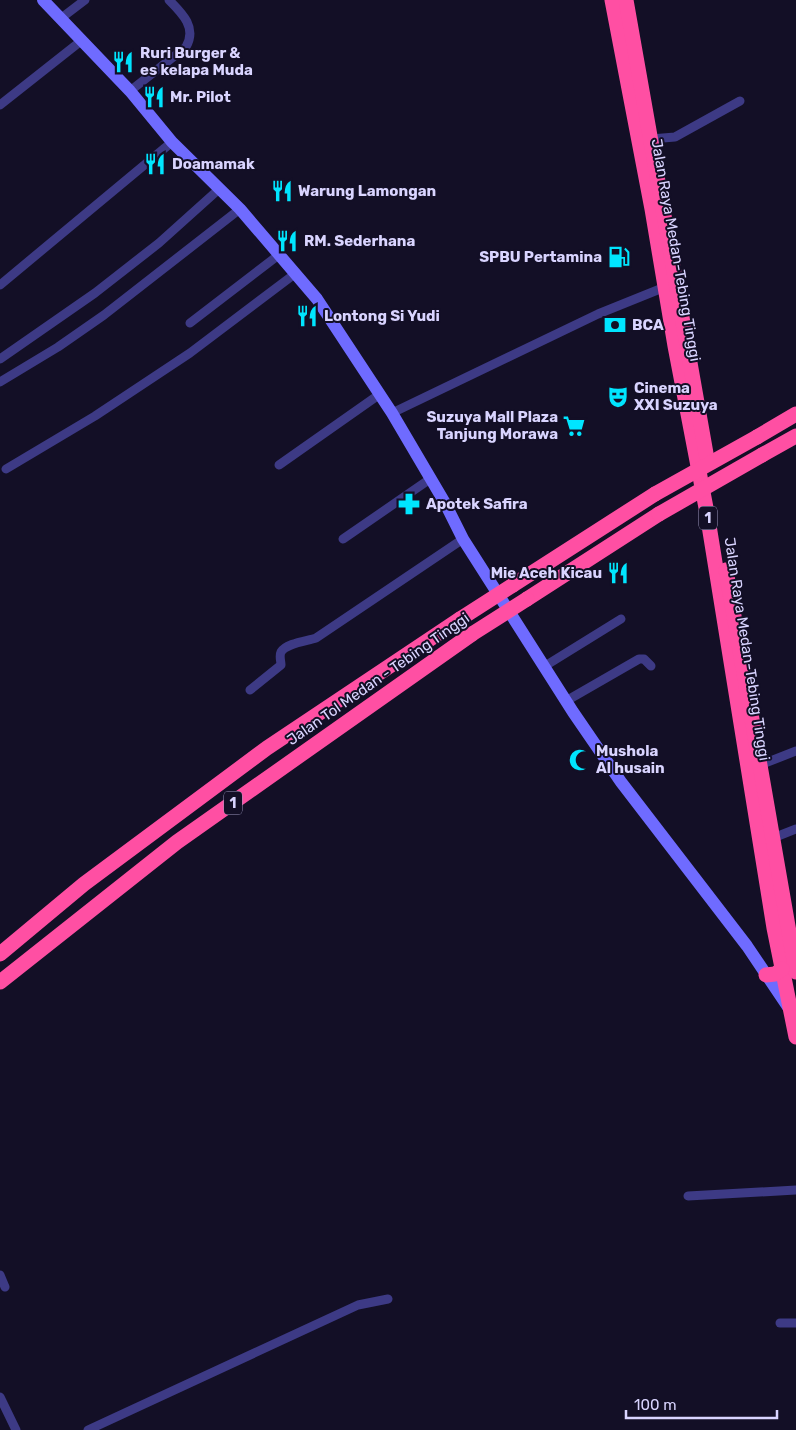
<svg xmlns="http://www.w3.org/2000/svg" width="796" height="1430" viewBox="0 0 796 1430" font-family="Rubik,sans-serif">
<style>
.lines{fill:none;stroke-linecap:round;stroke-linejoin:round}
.street{stroke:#3d3a85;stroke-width:9}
.secondary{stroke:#6f6bff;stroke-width:12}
.highway{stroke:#ff4fa3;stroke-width:15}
.highway-bridge{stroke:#ff4fa3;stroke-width:15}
.labels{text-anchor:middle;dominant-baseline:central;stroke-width:4;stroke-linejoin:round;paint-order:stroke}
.shield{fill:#130f26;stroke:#9e99be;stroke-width:1}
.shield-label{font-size:14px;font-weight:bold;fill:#d9d4ff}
.poi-label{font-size:15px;font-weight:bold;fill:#d9d4ff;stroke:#130f26;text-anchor:start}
.street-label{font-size:15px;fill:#d9d4ff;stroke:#130f26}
</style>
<rect width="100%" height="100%" fill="#130f26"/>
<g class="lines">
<g class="street">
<polyline points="60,19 85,0"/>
<path d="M130,91l56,-44c11,-19 -3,-33 -17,-47"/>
<polyline points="0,105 81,41"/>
<polyline points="651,139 675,137 740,101"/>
<polyline points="0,285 172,142"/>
<polyline points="190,323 280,254"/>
<polyline points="0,359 95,293 159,243 218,190"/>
<polyline points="0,382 58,347 104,315 240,209"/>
<polyline points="392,413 598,314 665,287"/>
<polyline points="279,465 380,394"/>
<polyline points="6,469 95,416 190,353 296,273"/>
<polyline points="343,539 430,479"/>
<polyline points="545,666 621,619"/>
<path d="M250,690l31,-25c0,-4 -2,-9 0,-13 5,-9 26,-11 35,-14l147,-99"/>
<polyline points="566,701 639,659 644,659 651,666"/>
<polyline points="760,765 796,751"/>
<polyline points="773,838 796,829"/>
<polyline points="688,1196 796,1190"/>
<polyline points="0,1275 5,1287"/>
<polyline points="780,1323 796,1323"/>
<polyline points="0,1397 16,1430"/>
<polyline points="88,1430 358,1305 388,1299"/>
</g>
<polyline class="secondary" points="43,0 130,91 172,142 240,209 317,299 392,413 445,503 463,539 573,712 621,782 747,946 788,1007"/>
<g class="highway">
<polyline points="612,0 652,209 675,346 707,513 774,928 796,1037"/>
<polyline points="626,0 707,459"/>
<polyline points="757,437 796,414"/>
<polyline points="762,455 796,436"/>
<polyline points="726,570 796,972"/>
<polyline points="513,585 655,494"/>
<polyline points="527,599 659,514"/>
<polyline points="0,954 84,884 267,748 460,619"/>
<polyline points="766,975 775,974 782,969"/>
<polyline points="0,982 177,842 472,634"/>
</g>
<g class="highway-bridge">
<polyline points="655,494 757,437"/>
<polyline points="659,514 762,455"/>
<polyline points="460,619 513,585"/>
<polyline points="472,634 527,599"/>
</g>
</g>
<defs>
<g id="restaurant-bare" transform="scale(1.725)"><path d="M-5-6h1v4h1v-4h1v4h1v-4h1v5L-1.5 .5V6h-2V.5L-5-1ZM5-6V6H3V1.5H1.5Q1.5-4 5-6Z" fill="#00e5ff" stroke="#130f26" stroke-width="2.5" paint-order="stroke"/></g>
<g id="fuel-bare" transform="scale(1.725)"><path d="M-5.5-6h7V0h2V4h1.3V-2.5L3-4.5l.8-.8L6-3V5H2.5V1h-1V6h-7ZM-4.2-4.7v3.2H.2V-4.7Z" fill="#00e5ff" stroke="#130f26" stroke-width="2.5" paint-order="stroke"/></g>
<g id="bank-bare" transform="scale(1.725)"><path d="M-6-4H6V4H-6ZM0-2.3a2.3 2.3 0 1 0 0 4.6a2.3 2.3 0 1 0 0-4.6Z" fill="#00e5ff" stroke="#130f26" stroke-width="2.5" paint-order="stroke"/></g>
<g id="theatre-bare" transform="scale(1.725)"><path d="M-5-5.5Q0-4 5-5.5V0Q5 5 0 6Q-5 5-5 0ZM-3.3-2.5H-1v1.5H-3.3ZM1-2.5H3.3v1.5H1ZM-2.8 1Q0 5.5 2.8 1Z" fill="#00e5ff" stroke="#130f26" stroke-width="2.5" paint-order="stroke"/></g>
<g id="supermarket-bare" transform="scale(1.725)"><path d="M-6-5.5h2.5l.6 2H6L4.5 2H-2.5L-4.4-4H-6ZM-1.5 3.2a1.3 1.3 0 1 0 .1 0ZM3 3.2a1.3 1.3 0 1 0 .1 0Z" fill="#00e5ff" stroke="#130f26" stroke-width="2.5" paint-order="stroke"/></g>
<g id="pharmacy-bare" transform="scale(1.725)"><path d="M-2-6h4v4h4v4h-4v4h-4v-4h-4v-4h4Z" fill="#00e5ff" stroke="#130f26" stroke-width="2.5" paint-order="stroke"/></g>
<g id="mosque-bare" transform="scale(1.725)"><path d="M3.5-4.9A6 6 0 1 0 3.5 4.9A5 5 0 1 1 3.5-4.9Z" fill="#00e5ff" stroke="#130f26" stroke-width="2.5" paint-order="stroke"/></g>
</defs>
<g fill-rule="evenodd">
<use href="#restaurant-bare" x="123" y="62"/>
<use href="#restaurant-bare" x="154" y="97"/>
<use href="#restaurant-bare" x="155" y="164"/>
<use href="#restaurant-bare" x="282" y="191"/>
<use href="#restaurant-bare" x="287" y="241"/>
<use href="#fuel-bare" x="619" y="257"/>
<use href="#restaurant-bare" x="307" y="316"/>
<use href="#bank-bare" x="615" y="325"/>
<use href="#theatre-bare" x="618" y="397"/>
<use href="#supermarket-bare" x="574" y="426"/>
<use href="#pharmacy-bare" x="409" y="504"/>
<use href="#restaurant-bare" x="618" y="573"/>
<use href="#mosque-bare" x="580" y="760"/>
</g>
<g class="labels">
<g class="shield">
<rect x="699" y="506.5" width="18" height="23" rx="4"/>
<rect x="224" y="791.5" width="18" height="23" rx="4"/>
</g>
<g class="shield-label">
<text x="708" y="518">1</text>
<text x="233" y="803">1</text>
</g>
<g class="poi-label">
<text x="140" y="53">Ruri Burger &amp;<tspan x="140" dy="17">es kelapa Muda</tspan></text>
<text x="170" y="97">Mr. Pilot</text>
<text x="172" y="164">Doamamak</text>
<text x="298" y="191">Warung Lamongan</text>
<text x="304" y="241">RM. Sederhana</text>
<text x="602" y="257" text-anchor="end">SPBU Pertamina</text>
<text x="324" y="316">Lontong Si Yudi</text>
<text x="632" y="325">BCA</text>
<text x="634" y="388">Cinema<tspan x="634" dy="17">XXI Suzuya</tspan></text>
<text x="558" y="417" text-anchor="end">Suzuya Mall Plaza<tspan x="558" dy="17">Tanjung Morawa</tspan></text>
<text x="426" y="504">Apotek Safira</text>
<text x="602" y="573" text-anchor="end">Mie Aceh Kicau</text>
<text x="596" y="751">Mushola<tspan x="596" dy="17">Al husain</tspan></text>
</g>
<g class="street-label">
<text transform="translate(676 250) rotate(80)">Jalan Raya Medan-Tebing Tinggi</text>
<text transform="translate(747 649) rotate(81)">Jalan Raya Medan-Tebing Tinggi</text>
<text transform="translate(378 679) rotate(-35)">Jalan Tol Medan - Tebing Tinggi</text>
</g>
</g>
<path d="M626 1410v8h151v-8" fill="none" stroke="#d9d4ff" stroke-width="2.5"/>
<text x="634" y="1410" font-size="15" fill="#d9d4ff" stroke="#130f26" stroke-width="4" paint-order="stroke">100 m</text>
</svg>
